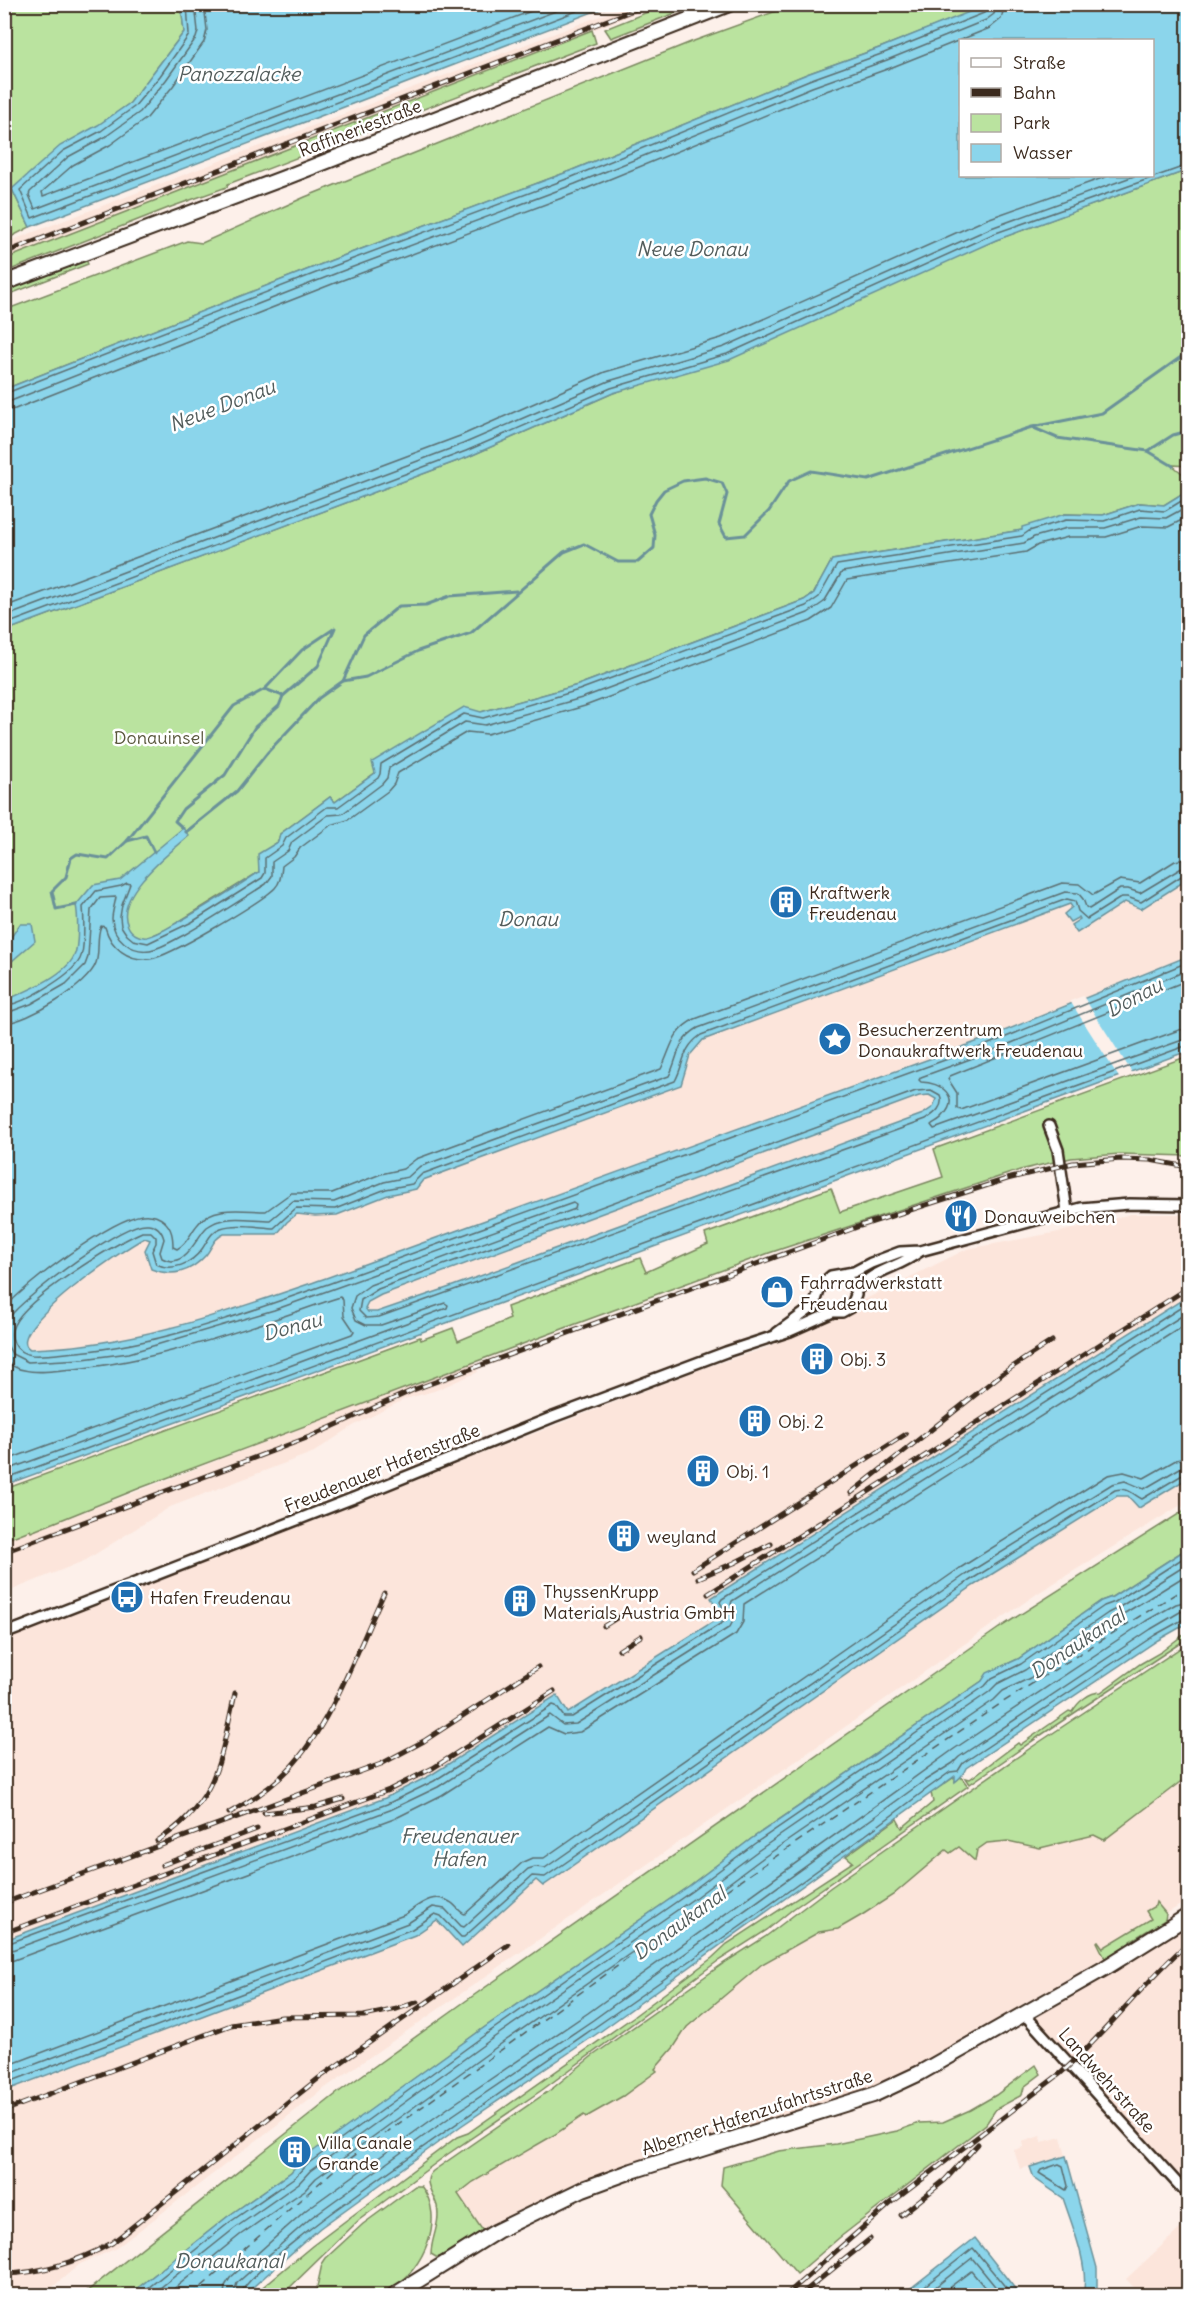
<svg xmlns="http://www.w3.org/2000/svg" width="1193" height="2300" viewBox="0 0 1193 2300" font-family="Delius,sans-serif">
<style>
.built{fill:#fce5db}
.green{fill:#bae39f;stroke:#7a865e;stroke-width:1.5}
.water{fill:#8bd5eb;stroke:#6b9199;stroke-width:1.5;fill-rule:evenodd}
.pier{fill:#fdf0ea}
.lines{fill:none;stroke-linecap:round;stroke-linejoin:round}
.shore{stroke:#5b6e70;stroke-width:1.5}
.stream{stroke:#6b9199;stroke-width:3}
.ferry{stroke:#535d5c;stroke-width:1.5;stroke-dasharray:8 6;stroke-linecap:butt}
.street-casing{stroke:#3b2a1e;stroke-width:14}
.secondary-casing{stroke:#3b2a1e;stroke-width:18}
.street{stroke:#fff;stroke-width:9}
.secondary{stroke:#fff;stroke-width:14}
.rail-casing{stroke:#3b2a1e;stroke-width:5}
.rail{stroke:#fff;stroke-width:3;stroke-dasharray:9;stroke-linecap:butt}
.labels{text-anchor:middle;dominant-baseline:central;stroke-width:5;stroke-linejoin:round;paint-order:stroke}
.street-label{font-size:18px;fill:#3b2a1e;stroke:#fff}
.park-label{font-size:18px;fill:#5b583e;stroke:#fff}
.poi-label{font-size:18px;fill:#3b2a1e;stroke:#fff;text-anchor:start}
.water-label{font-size:20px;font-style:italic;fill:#535d5c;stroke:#fff}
</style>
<rect width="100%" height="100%" fill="#fdf0ea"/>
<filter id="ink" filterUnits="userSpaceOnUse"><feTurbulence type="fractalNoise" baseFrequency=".0167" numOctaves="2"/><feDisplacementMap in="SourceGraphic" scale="12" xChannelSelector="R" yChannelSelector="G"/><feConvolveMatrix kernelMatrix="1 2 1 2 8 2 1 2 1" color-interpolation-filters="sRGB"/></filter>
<g filter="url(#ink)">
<g class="built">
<polygon points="629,5 657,5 5,259 5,243"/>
<polygon points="1188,879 1188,956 987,1038 326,1278 235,1309 125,1340 43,1349 30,1349 20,1342 18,1336 19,1327 46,1299 95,1264 145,1238 149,1238 151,1241 206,1254 216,1237 224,1234 277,1234 287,1222 297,1214 315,1216 388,1195 416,1189 423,1180 681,1085 690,1056 703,1040 1070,904 1080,919 1125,902 1141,909"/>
<polygon points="929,1095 936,1099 933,1107 923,1114 450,1287 377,1312 369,1312 365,1308 369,1301 381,1295 919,1096"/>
<polygon points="1131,1214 1188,1214 1188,1296 711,1598 722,1616 568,1713 557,1696 431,1775 385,1798 5,1940 5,1640 602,1407 704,1368 766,1348 967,1249 1064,1231"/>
<polygon points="474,1361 478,1372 434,1391 405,1399 353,1426 314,1452 170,1507 86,1560 5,1593 5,1540 31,1530 32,1532"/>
<polygon points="1188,1478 1188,1508 1185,1510 1181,1505 1038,1593 325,2088 115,2249 80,2264 43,2295 5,2296 5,2091 415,1935 437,1920 462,1947 537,1880 543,1886 973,1586 1117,1496 1128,1496 1140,1507"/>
<polygon points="1181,1782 1184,1782 1188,1788 1188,1900 1166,1914 1156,1902 1151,1919 1130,1941 1105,1958 1022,2005 1014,2012 986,2028 978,2030 963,2041 898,2076 866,2089 629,2164 576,2184 520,2210 483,2231 458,2194 473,2182 520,2153 554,2135 584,2115 586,2117 623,2095 656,2071 655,2069 674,2047 687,2027 762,1964 819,1932 838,1929 862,1915 893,1895 947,1849 959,1846 975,1861 977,1850 987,1843 1008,1841 1040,1848 1094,1835 1104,1840"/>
<polygon points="1188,1916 1188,2195 1024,2014"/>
<polygon points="1040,2136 1042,2142 1061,2137 1066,2156 1020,2169 1014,2150 1023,2147 1022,2142"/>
<polygon points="1184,2225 1188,2229 1188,2295 1141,2295 1126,2279"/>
</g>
<g class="green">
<polygon points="5,5 181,5 184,32 130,103 12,189 30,227 5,240"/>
<polygon points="665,5 696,5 611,38 605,29"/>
<polygon points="793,5 989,5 882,47 807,74 570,171 332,260 5,389 5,310 187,241 202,243 305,197 691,42"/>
<polygon points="592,30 596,43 228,184 227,187 171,207 5,272 5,259"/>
<polygon points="1188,170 1188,466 1172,465 1188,478 1188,490 1164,505 1140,503 1103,515 1065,514 1023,530 832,560 814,593 804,600 578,685 481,712 375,773 335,802 330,797 280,834 278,842 261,853 259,872 167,929 5,1001 5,631 468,457 613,393 650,381 996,240"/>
<polygon points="86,259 88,264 5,296 5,290"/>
<polygon points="1188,1056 1188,1156 1120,1154 1071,1158 1020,1170 769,1253 573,1325 140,1488 31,1532 30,1530 5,1540 5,1489 420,1337 421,1340 453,1328 458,1341 510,1319 507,1307 640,1258 646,1272 708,1244 705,1234 831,1188 840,1212 943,1177 934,1149"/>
<polygon points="1188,1508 1188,1548 1112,1597 1101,1601 1018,1659 988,1673 982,1681 751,1839 689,1886 485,2027 302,2160 291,2172 227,2217 129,2295 81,2296 340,2091 460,2005 999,1628"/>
<path d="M1188,1631v7l-147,97 -71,49 -4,-6 4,1 48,-36 2,2 49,-34 3,1c6,-10 17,-20 29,-20l39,-28 21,-12z"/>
<path d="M1188,1643v134l-8,5 -76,58 -10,-5 -54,13 -32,-7 -21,2 -10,7 -2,11 -16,-14 -9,6 -4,-3 -53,45 -31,20 -24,14 -19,3 -57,32 -75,63 -13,20 -19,22 2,2 -34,25 -37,21 -2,-2 -30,20 -81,47 -15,12 25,37 -43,26h-4l-5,-3c0,-16 10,-31 6,-48 -3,-12 -16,-25 -4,-35l120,-83 38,-31 133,-94 41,-26 66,-50 198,-138z"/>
<polygon points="956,1776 955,1781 961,1777 968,1786 793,1909 767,1930 718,1961 542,2090 448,2154 359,2220 282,2295 252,2296 312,2246 457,2137 468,2133 633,2017 712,1958 727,1944 853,1862 846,1856 897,1819 902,1828 933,1802 931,1793"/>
<polygon points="1156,1902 1166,1914 1165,1920 1130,1941 1131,1945 1109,1958 1105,1958 1097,1942 1098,1941 1103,1948 1151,1919 1146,1911 1155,1906"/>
<polygon points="1036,2065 1041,2074 1024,2087 1022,2095 996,2109 986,2124 839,2238 797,2274 721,2185 723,2167 779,2151 836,2144 897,2131 919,2123 943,2122 970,2110 996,2095"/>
<path d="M415,2186h6c26,32 2,83 -29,103 -4,2 -8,6 -12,6 -19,4 -45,0 -65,1l7,-32 4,-6 37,-34z"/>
</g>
<g class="water">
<path d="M989,4l199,1v165l-192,70 -267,120 -116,33 -145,64 -463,174v-242l327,-129 238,-89 237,-97 75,-27zM1152,40v136h-192v-136z"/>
<polygon points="181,5 181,4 611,5 30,227 12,189 60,146 98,125 130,103 184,32"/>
<path d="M1188,490v389l-47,30 -16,-7 -48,31 -6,-8 9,-6 -1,-2 -9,5 -6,-8 8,-7 -2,-3 -367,136 -13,15 -9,30 -258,95 -7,9 -28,6 -51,20 -22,1 -18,-2 -10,8 -10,12h-53c-11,5 -11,12 -18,21 -16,18 -33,22 -55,14l-6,-19 5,-10 -5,-2c-16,7 -145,94 -115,111 103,-2 200,-38 296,-71l661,-240 201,-82v95l-1183,434 -1,-484c20,-9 61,-25 70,-45 5,-9 4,-41 2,-51l17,-20 27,-5 63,-52 6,8c-20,17 -76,60 -61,90 3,7 11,12 19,11 11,-2 24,-11 33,-16 27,-15 53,-32 79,-49l-1,-18 20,-12 2,-8 50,-37 5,5 40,-29 -3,-11 92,-55 17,5 97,-27 226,-85 10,-7 18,-33 190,-30v-3l43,-13 38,1 37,-12 24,2zM929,1095l7,4 -3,8 -10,7 -473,173 -73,25h-9l-3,-4 3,-6 13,-7 538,-199z"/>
<polygon points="20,924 32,924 35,941 5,967 5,946"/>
<polygon points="1188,1296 1188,1478 1139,1508 1128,1496 1117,1496 973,1586 543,1886 536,1880 462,1947 437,1920 415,1935 5,2091 5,1940 385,1798 431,1775 557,1695 568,1713 722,1616 711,1598"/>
<path d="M1188,1548v75l-30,17 -192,128c-3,7 -5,9 -11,14v-6l-354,255 -140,95 -141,102 -76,67h-115l98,-78 64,-45 10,-12 184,-133 204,-141 62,-47 231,-158 5,-8 31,-14 83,-58 11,-4z"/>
<path d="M1066,2156l31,112v27h-14c7,-27 -11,-70 -20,-97l-29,-20 -4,-11z"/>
<polygon points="975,2238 1020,2295 902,2295"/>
</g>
<polygon class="pier" points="1083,996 1133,1074 1120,1079 1070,1001"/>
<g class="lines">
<g class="shore">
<polyline points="187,4 189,35 160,76 134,107 101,131 63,151 20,190 32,218 595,4"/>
<polyline points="195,4 198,31 196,38 166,80 140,112 105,137 68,157 30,192 29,195 35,209 574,4"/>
<polyline points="204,4 207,30 204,42 173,86 147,118 110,145 73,165 42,192 43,196 550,4"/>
<polyline points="4,394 334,266 572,177 809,80 884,53 984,13 988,9 988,4"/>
<polyline points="4,402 11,401 337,273 575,184 812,87 887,60 986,20 994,14 996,4"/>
<polyline points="4,411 15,409 340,281 578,192 815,95 890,68 990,28 1001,19 1005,4"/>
<polyline points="4,607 460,436 605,372 721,338 987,219 1108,176"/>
<polyline points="4,617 463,444 609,381 724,347 991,228 1134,176"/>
<polyline points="4,625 466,451 611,388 727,354 993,234 1188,165"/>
<path d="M1188,875h-5l-42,27 -14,-5h-5l-35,22 -9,-8 -3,-10 -8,-2 -366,136c-20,14 -16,28 -26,46l-253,93 -10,10 -26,5 -51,20 -39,-1 -22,20c-17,-1 -38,-5 -53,0 -11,4 -13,13 -19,21 -11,15 -29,23 -46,15l-4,-13 4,-8v-6l-5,-5h-9c-29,13 -115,65 -128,93 -3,6 -3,12 0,18 3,7 10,11 18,12 15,1 30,-2 45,-3 87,-8 170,-40 251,-68l661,-240 199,-82"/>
<path d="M1188,970l-196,81 -71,26 -2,3 2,2c20,0 40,15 22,34 -3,4 -8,6 -12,9l3,4 254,-91"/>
<polyline points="1188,980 950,1076 948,1079 957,1093 957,1108 961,1110 1179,1030 1188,1029"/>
<path d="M4,1006c19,-2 67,-30 76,-47 5,-9 4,-41 3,-52l13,-16 25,-5 6,-3 3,1 -8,21 -2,12 1,9 6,9 6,5 15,3 44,-21 70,-44 3,-5v-15l17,-12 4,-8 41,-31h11l40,-29 2,-4 1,-10 83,-50 19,4 96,-28 227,-84 13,-9 18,-32 185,-29 7,-5 37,-11 38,1 36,-12 25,2 23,-14"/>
<path d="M4,1014l27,-10 35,-20 19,-19 3,-8 3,-47 9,-12 16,-1c-1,7 -4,15 -4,22 1,19 19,34 38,31 12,-2 24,-10 34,-15 28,-16 55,-34 82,-51l6,-8v-14l16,-11 4,-9 36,-27 14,-1 40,-30 5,-6 2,-10 76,-46 20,3 97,-27 226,-85 16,-11 18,-30 182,-29 10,-6 33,-9h38l36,-11 25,1 22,-12"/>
<path d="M4,1023c24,-1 84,-37 92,-60 4,-12 0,-26 5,-37l4,1c6,21 23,34 45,32 19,-2 111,-57 125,-71 6,-6 6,-14 7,-22l12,-9 6,-9 31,-23 17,-5 40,-29 6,-7 4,-11 69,-41 20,2 98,-28 226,-85 20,-13 16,-28 179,-28 12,-7 30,-8h38l36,-11 26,1 20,-10"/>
<path d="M931,1090l9,5c5,12 -6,19 -15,25l-546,197 -13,1 -7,-7 2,-11 17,-11 538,-198z"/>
<path d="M4,1309c22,-26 106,-89 138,-94 8,-1 16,1 22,6 8,7 9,16 9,26l4,2c11,-6 13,-16 21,-25 15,-20 47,-13 68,-13l25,-18h41l49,-19 22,-5 13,-10 245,-90c11,-21 10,-38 34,-50l367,-136 17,1 14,11 27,-15 20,3 35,-22 13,-3"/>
<path d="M4,1330c2,-7 4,-12 9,-17 18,-20 110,-92 135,-89 9,1 14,7 16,15l-4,13 2,6c23,13 34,-21 45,-31 3,-2 8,-5 12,-6 16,-5 35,-1 51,-1l23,-19 41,1 50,-20 24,-5 11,-10 250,-91c10,-20 7,-35 29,-48l367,-136 13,1 5,6 3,8 3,2 31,-20h8l12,4 40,-24 8,-2"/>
<polyline points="4,1339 12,1354 28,1362 83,1359 129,1353 274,1310 573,1203 576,1205 575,1209 370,1285 355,1296 351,1308 356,1320 366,1325 381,1325 445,1303 448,1305 447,1308 4,1471"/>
<path d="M4,1359c6,6 12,10 20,11 16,4 34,0 50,-1 92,-9 179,-43 266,-72l3,3 1,16 10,15 -2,3 -348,127"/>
<polyline points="4,1479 1188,1045"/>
<polyline points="4,1945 387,1804 434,1781 553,1705 556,1706 564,1717 572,1717 725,1621 727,1615 720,1602 722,1599 1188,1303"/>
<polyline points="4,1953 390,1810 438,1787 550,1715 563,1725 576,1724 730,1627 735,1617 731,1604 732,1601 1188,1312"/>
<polyline points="4,1962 14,1960 394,1819 442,1795 548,1727 564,1734 580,1732 736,1634 743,1622 744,1604 1188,1323"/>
<path d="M4,2067l400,-152c14,-9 29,-24 46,-13 6,3 9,10 15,12l58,-52 9,-4h12l416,-290 148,-93 16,-3 20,6 32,-18 12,-3"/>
<polyline points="4,2076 408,1923 433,1907 445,1909 461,1926 464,1927 528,1869 535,1867 545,1868 965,1575 1112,1484 1125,1481 1144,1489 1180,1468 1188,1466"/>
<path d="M4,2084l408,-155 23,-15 6,2 20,21h3l68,-61 13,1 424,-296 146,-91c12,-3 18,4 27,9l42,-25h4"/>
<polygon points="1059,2164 1063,2166 1068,2186 1066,2190 1039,2173 1041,2170"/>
<polyline points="138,2296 230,2222 295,2177 306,2165 489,2032 692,1891 754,1844 985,1686 992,1678 1021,1664 1104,1606 1115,1602 1188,1555"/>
<polyline points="150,2296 235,2228 299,2183 310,2171 493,2038 696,1897 759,1850 989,1692 997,1684 1025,1670 1108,1613 1118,1608 1188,1564"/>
<polyline points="165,2296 240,2235 305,2190 316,2178 498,2046 701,1904 764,1857 994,1700 1003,1691 1030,1678 1112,1621 1188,1574"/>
<polyline points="224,2296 225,2286 230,2278 306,2210 448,2108 588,2013 954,1749 1146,1621 1176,1604 1188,1601"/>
<polyline points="233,2296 237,2283 312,2217 453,2115 593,2020 924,1781 953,1763 959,1757 1151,1629 1180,1612 1188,1610"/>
<path d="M240,2296c2,-18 93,-85 112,-98 191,-138 389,-267 576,-410l22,-16 8,-1 5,-8 192,-128 29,-16 4,-1"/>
<polyline points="912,2296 973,2248 1013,2296"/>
<polyline points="924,2296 972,2258 1003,2296"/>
<polyline points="938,2296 971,2271 992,2296"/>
</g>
<g class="stream">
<polyline points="1034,428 1057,438 1148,451 1173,466"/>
<polyline points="1148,451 1173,435 1188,431"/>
<polyline points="343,681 366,677 418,651 471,633 564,552 584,544 618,562 638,562 654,548 655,535 649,514 656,500 664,490 683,481 705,478 722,483 727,494 719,524 726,537 745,535 769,511 789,481 811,471 868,480 1032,427 1102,413 1188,352"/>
<polyline points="265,689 283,696"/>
<polyline points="186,832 237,791 268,752 319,698 343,681 364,635 399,606 426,605 450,596 516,591"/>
<polyline points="127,841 146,836 154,852"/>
<polyline points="76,905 56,909 52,891 66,877 71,858 77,854 108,859 127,841 234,706 265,689 302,650 335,628 318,666 283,696 279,706 255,727 225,775 183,809 175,821 183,828"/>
</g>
<polyline class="ferry" points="191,2296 333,2171 662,1934 1003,1702 1188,1586"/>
<g class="street-casing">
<g id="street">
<polyline points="1049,1126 1058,1150 1067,1211"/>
<path d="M856,1291c19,-23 41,-22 63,-39"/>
<polyline points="777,1333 814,1306 821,1285 831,1276 854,1272 871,1263 900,1252 920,1251 1081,1208 1129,1204 1188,1205"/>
<polyline points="4,1634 356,1497 553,1417 726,1352 790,1331 833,1312 842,1312 851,1307 856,1295 853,1283 842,1276"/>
<polyline points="1024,2014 1188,2195"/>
</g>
</g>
<g class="secondary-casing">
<g id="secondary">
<polyline points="4,283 284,178 729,4"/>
<polyline points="393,2296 497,2231 583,2189 632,2171 873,2095 920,2073 1105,1968 1188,1916"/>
</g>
</g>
<use href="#street" class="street"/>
<use href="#secondary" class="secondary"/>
<g class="rail-casing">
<g id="rail">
<polyline points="4,253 649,4"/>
<polyline points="851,1493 1003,1373 1052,1341"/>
<polyline points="4,1552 312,1436 413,1390 860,1226 1007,1179 1073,1163 1121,1159 1150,1160 1188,1167"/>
<polyline points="693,1570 906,1434"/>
<polyline points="698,1578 734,1563 771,1544"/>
<polyline points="708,1594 1188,1288"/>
<polyline points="604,1626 626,1612"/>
<polyline points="619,1650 641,1636"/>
<path d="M229,1813c22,-12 42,-25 59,-43 44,-46 69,-120 96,-177"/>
<polyline points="264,1813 316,1807 343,1799"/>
<path d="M157,1841c62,-39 63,-83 78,-148"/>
<polyline points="162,1865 257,1829"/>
<polyline points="4,1903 381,1764 424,1741 538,1667"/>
<polyline points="4,1933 389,1790 433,1768 554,1691"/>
<polyline points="4,2111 231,2025 282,2017 364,2016 397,2009 417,2002"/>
<polyline points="901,2215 945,2180 978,2144"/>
<path d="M4,2274c39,-1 75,-13 108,-31l207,-165 189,-133"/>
<path d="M785,2296l106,-93 170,-130c45,-40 82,-90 127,-130"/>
<polyline points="799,2296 870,2239"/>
</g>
</g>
<use href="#rail" class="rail"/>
</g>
</g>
<defs>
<g id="building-disc" transform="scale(1.725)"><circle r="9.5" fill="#1f6fb2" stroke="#fff"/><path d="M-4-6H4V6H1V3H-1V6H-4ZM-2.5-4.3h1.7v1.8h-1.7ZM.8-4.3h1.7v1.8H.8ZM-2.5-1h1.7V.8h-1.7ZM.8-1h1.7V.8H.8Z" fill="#fff"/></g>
<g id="sight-disc" transform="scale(1.725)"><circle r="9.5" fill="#1f6fb2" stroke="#fff"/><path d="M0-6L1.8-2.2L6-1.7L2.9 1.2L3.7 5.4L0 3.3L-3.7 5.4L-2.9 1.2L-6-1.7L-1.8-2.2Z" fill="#fff"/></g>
<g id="restaurant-disc" transform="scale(1.725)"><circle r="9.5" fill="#1f6fb2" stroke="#fff"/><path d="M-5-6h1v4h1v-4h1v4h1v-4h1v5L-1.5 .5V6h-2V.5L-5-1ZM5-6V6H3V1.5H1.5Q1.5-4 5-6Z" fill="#fff"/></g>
<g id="shop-disc" transform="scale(1.725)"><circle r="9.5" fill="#1f6fb2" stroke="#fff"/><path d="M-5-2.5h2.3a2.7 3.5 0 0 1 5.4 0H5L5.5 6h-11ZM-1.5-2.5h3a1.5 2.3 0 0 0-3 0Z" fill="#fff"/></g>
<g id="bus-disc" transform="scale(1.725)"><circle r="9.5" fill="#1f6fb2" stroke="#fff"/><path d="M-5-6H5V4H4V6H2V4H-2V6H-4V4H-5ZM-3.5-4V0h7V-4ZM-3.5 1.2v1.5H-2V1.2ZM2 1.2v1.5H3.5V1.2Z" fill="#fff"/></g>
</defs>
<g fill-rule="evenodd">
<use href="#building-disc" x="786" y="902"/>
<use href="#sight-disc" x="835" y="1039"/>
<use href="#restaurant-disc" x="961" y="1216"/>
<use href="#shop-disc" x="777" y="1292"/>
<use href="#building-disc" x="817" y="1359"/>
<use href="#building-disc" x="755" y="1421"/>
<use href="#building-disc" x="703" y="1471"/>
<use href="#building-disc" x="624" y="1536"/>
<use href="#bus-disc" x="127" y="1597"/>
<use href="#building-disc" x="520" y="1601"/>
<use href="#building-disc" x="295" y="2152"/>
</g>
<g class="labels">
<g class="street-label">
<text transform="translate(360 128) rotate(-21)">Raffineriestraße</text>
<text transform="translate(382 1468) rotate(-22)">Freudenauer Hafenstraße</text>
<text transform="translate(1107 2080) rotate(48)">Landwehrstraße</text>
<text transform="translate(757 2112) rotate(-18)">Alberner Hafenzufahrtsstraße</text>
</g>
<g class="park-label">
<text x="159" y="737">Donauinsel</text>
</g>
<g class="poi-label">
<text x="809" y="892">Kraftwerk<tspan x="809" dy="21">Freudenau</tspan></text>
<text x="858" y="1029">Besucherzentrum<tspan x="858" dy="21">Donaukraftwerk Freudenau</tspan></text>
<text x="984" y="1216">Donauweibchen</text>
<text x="800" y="1282">Fahrradwerkstatt<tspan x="800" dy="21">Freudenau</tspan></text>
<text x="840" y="1359">Obj. 3</text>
<text x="778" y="1421">Obj. 2</text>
<text x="726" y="1471">Obj. 1</text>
<text x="647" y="1536">weyland</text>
<text x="543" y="1591">ThyssenKrupp<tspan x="543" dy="21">Materials Austria GmbH</tspan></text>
<text x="150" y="1597">Hafen Freudenau</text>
<text x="318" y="2142">Villa Canale<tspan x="318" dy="21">Grande</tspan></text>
</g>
<g class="water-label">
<text x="239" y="73">Panozzalacke</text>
<text x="692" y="248">Neue Donau</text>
<text transform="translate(222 405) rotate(-21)">Neue Donau</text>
<text x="528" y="918">Donau</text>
<text transform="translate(1134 997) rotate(-28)">Donau</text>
<text transform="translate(292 1326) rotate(-15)">Donau</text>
<text transform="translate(1077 1643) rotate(-34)">Donaukanal</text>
<text x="459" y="1835">Freudenauer<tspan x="459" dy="23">Hafen</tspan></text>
<text transform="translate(679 1923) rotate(-36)">Donaukanal</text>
<text x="229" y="2260">Donaukanal</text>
</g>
</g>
<rect width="1193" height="2300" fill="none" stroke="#fff" stroke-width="24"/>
<rect x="12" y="12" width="1169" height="2276" fill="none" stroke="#3b2a1e" stroke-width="2" filter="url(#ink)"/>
<rect x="959" y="39" width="195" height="138" fill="#ffffff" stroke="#b1aaa5" stroke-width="1.5"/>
<rect x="971" y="58" width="30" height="9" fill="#ffffff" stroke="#b1aaa5" stroke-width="1.5"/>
<text x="1013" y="69" font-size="18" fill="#3b2a1e">Straße</text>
<rect x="971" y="88" width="30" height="9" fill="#3b2a1e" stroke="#b1aaa5" stroke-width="1.5"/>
<text x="1013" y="99" font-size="18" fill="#3b2a1e">Bahn</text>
<rect x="971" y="114" width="30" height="18" fill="#bae39f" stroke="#b1aaa5" stroke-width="1.5"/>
<text x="1013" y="129" font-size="18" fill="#3b2a1e">Park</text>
<rect x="971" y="144" width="30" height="18" fill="#8bd5eb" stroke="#b1aaa5" stroke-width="1.5"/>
<text x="1013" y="159" font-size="18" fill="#3b2a1e">Wasser</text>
</svg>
